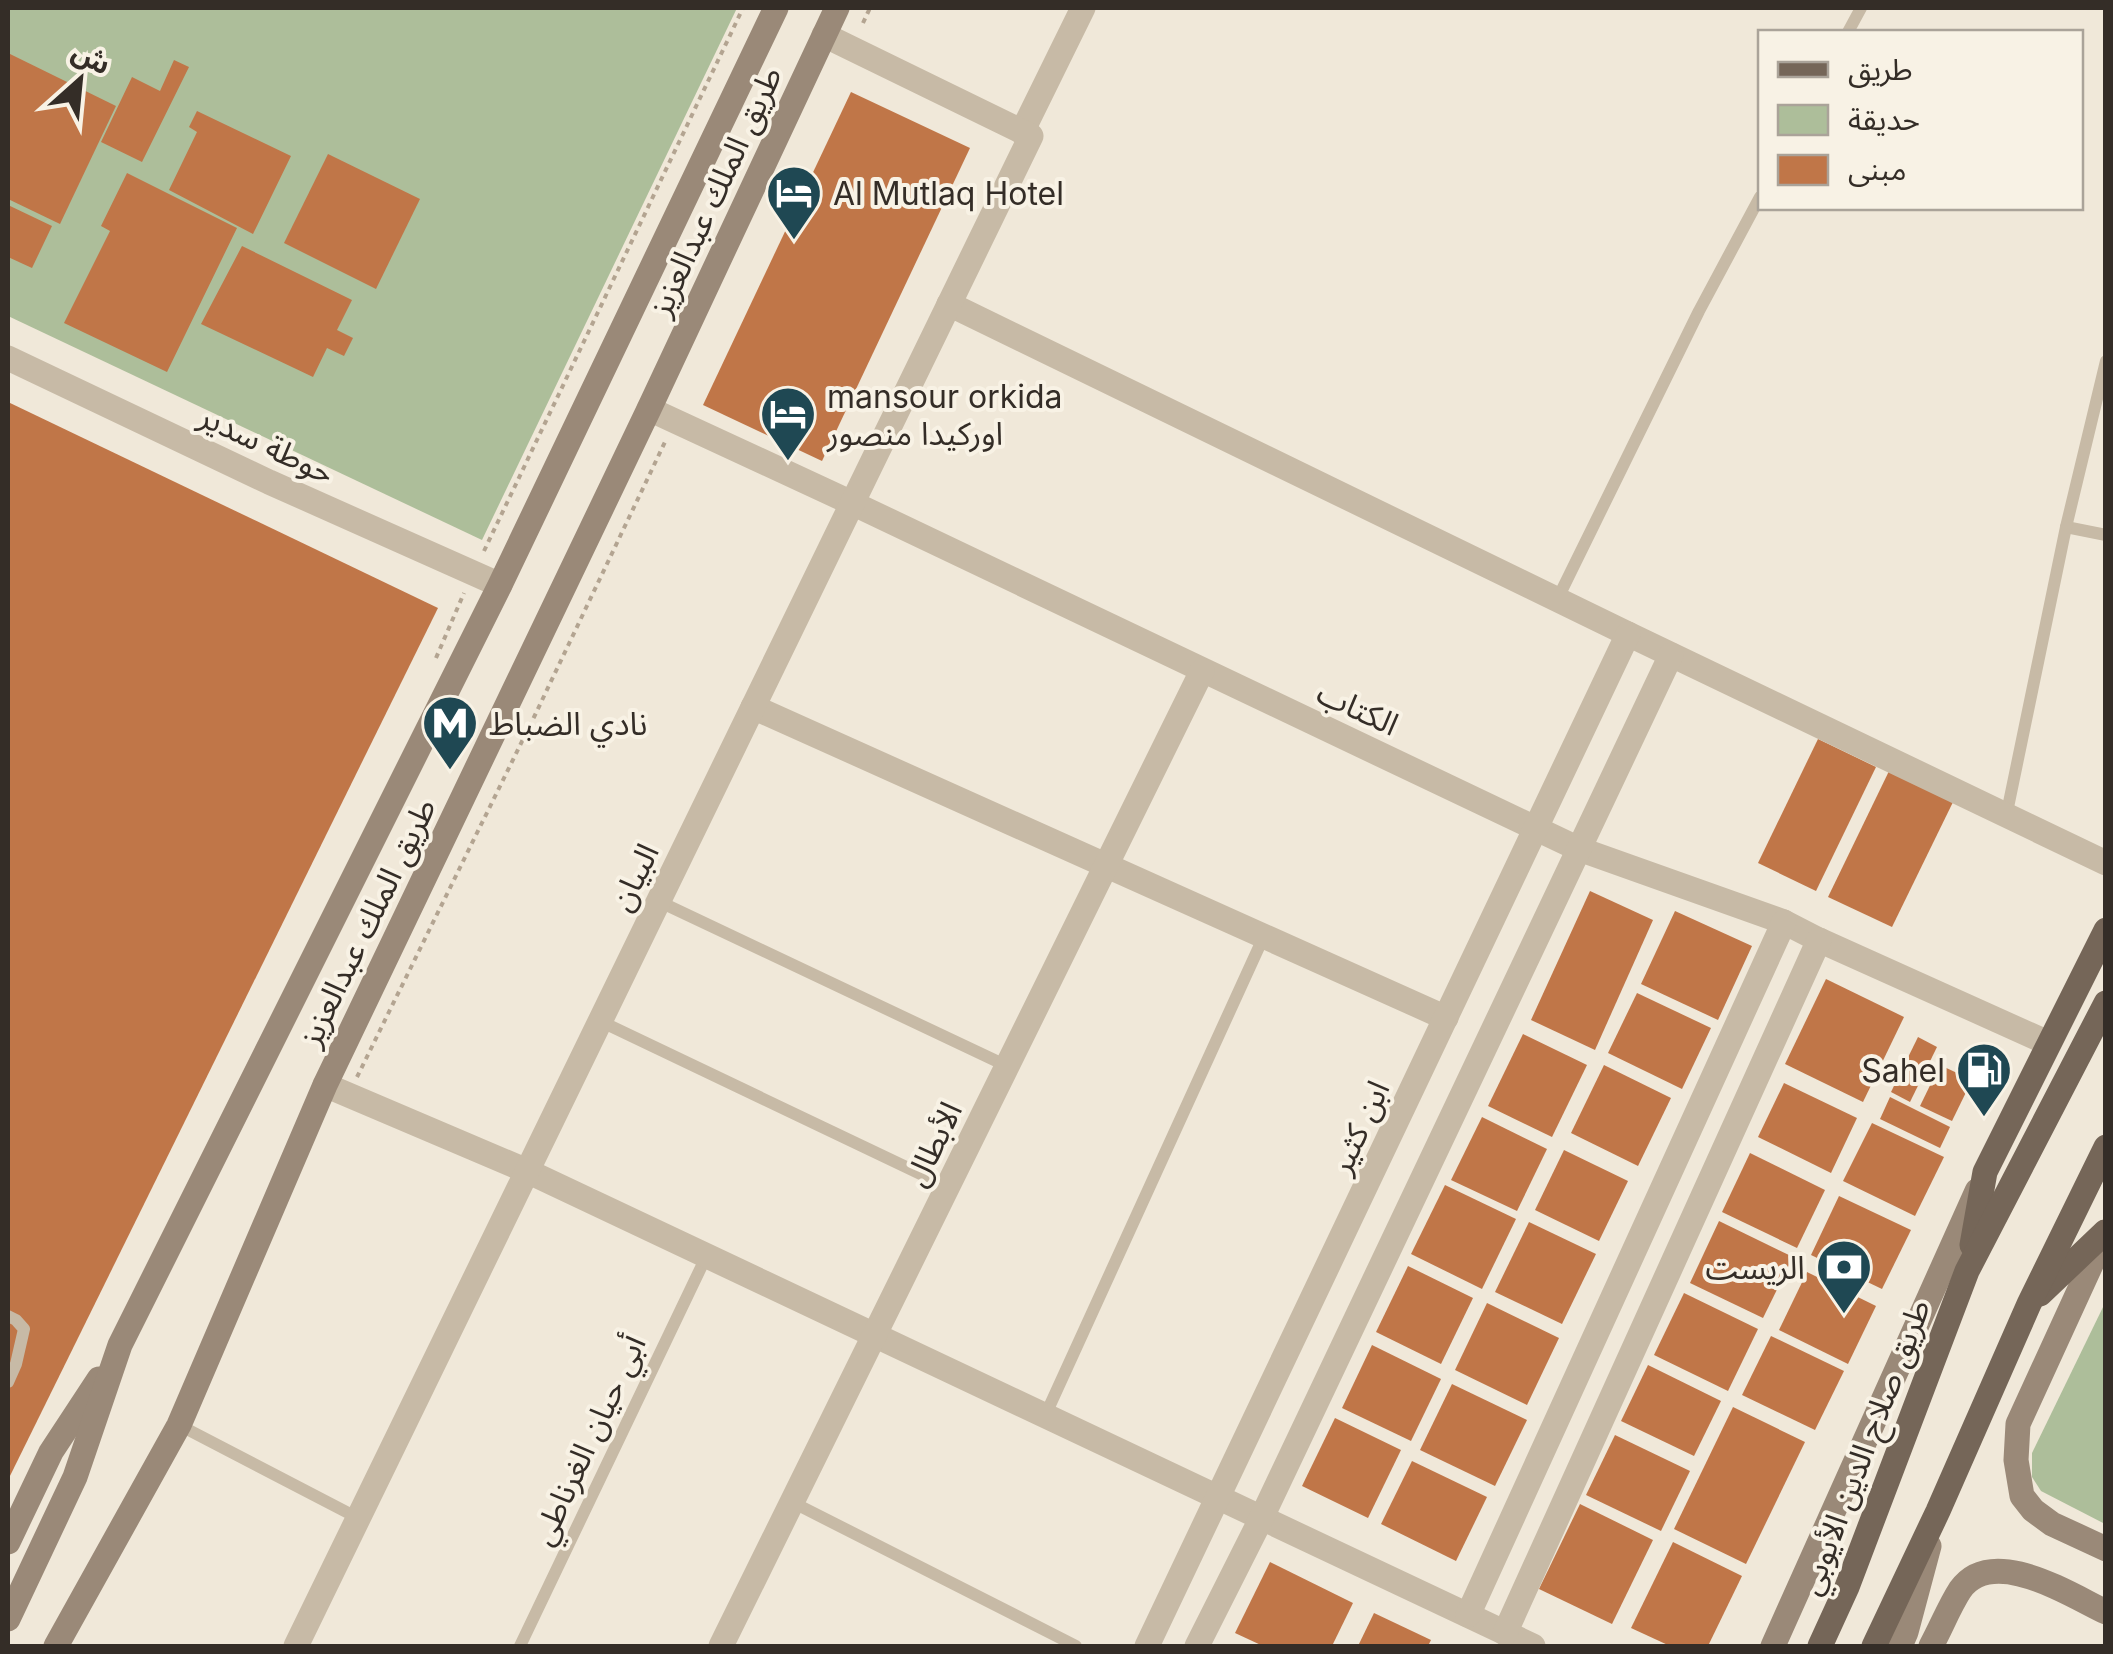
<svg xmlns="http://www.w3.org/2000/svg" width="2113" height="1654" viewBox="0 0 2113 1654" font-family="Inter,'Noto Sans Arabic',sans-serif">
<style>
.green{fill:#adbe9a}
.building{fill:#c07648}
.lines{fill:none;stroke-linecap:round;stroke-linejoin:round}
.path{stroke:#b3a491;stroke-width:4;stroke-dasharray:5 5;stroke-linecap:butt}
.lane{stroke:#c7baa6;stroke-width:12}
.street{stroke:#c7baa6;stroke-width:25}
.secondary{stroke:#9a8978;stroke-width:25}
.primary{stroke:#756658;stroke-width:25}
.labels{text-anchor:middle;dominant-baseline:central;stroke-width:8;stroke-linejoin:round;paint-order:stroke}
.street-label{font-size:32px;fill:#342d27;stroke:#f8f2e5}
.poi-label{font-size:32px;fill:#342d27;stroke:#f8f2e5;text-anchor:start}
</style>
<rect width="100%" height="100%" fill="#f0e8d9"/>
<g class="green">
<polygon points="8,8 737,8 482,540 8,316"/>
<polygon points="2105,1303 2106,1524 2105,1524 2041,1491 2032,1477 2032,1453"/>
</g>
<g class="building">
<polygon points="8,53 116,106 60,224 8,199"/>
<polygon points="174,60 189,67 142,162 101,142 132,77 160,91"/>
<polygon points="851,92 970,148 822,461 703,405"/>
<polygon points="197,111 291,156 253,234 169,190 197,132 189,127"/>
<polygon points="328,154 420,199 376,289 284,243"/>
<polygon points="127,173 237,228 167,372 64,323 110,231 101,226"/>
<polygon points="8,205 52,226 32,268 8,257"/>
<polygon points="242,246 352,300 337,330 353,338 344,356 327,348 313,377 201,324"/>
<polygon points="8,402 438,608 8,1480"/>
<polygon points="1818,739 1876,767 1816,891 1758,863"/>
<polygon points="1890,769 1954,800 1892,927 1828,897"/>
<polygon points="1590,891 1653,920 1595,1050 1531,1020"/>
<polygon points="1675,911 1752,946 1718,1020 1641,984"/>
<polygon points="1826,979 1904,1017 1863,1102 1785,1064"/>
<polygon points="1637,993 1711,1028 1682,1089 1608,1053"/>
<polygon points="1523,1034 1587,1065 1552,1137 1488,1106"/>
<polygon points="1918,1037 1937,1047 1910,1102 1891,1092"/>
<polygon points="1604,1065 1671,1098 1638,1166 1571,1133"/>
<polygon points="1940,1065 1972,1080 1952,1121 1920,1106"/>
<polygon points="1784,1083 1857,1118 1831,1173 1758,1137"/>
<polygon points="1890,1097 1950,1127 1940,1148 1880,1119"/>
<polygon points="1482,1117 1547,1149 1517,1211 1451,1180"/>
<polygon points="1872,1123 1944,1157 1915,1216 1843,1181"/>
<polygon points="1564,1150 1628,1181 1599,1241 1535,1210"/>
<polygon points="1750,1153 1825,1190 1797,1248 1722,1212"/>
<polygon points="1445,1185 1516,1219 1482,1289 1411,1254"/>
<polygon points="1839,1196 1911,1230 1882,1289 1811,1255"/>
<polygon points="1719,1221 1793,1257 1763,1318 1690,1283"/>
<polygon points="1529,1222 1596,1254 1562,1324 1495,1292"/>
<polygon points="1408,1266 1473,1298 1441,1364 1376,1332"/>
<polygon points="1807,1272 1876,1306 1848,1364 1779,1330"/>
<polygon points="1684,1293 1758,1329 1728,1391 1654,1355"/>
<polygon points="1487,1303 1559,1338 1527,1405 1455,1370"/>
<polygon points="1771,1336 1844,1371 1815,1430 1742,1395"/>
<polygon points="1372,1345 1441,1379 1411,1441 1342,1408"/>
<polygon points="1648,1365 1721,1401 1694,1456 1621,1421"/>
<polygon points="1452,1384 1527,1420 1495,1486 1420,1450"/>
<polygon points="1733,1407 1805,1442 1746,1564 1674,1529"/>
<polygon points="1335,1418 1401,1450 1368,1518 1302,1486"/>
<polygon points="1615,1435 1690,1471 1661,1531 1586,1495"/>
<polygon points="1412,1461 1487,1497 1456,1561 1381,1524"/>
<polygon points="1580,1504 1653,1540 1612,1624 1539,1589"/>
<polygon points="1673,1542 1742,1576 1708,1646 1670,1646 1631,1628"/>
<polygon points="1270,1562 1353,1603 1332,1646 1263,1646 1235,1633"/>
<polygon points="1374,1613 1431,1640 1428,1646 1358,1646"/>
</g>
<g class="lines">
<g class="path">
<polyline points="863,23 870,8"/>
<polyline points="484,551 743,8"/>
<polyline points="436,658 464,593"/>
<polyline points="357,1077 535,715 665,442"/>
</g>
<g class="lane">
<polyline points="1848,32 1861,8"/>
<polyline points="2066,527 2106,535"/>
<polyline points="1557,600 1699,311 1760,197"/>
<polyline points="2006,817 2066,527 2106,361"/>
<polyline points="658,901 1007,1066"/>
<polyline points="600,1021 948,1187"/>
<polyline points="8,1316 16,1320 24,1329 16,1364 8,1382"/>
<polyline points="1045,1416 1264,936"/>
<polyline points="179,1425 358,1518"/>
<polyline points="792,1502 1076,1646"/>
<polyline points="520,1646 706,1257"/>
</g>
<g class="street">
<polyline points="1022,132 1083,8"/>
<polyline points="949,304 1628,634 2106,863"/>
<polyline points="8,358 269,482 500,585"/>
<polyline points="649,409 852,503 1579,849 1784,922 1819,940 2048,1043"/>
<polyline points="753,707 1446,1018"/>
<polyline points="325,1085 527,1171 1533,1646"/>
<polyline points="1468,1615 1784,922"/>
<polyline points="1505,1633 1819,940"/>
<polyline points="296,1646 1031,136 824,35"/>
<polyline points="721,1646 1202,671"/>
<polyline points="1147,1646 1628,634"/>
<polyline points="1197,1646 1262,1517 1671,655"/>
</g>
<g class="secondary">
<polyline points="2106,1232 2018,1424 2016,1460 2022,1496 2033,1510 2052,1524 2106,1549"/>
<polyline points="8,1542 51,1452 99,1379"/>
<polyline points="8,1619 75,1477 120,1345 500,585 776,8"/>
<polyline points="56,1646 179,1425 325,1085 649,409 837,8"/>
<polyline points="1773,1646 1977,1191"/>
<polyline points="1900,1646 1906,1632 1929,1546"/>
<path d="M1931,1646c10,-18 18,-39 29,-56 32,-46 110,5 146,22"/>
</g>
<g class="primary">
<polyline points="1972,1245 1985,1172 2106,930"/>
<polyline points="2040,1294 2105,1232"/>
<polyline points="1820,1646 1847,1587 1967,1271 2106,1003"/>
<polyline points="1874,1646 1938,1511 2029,1304 2106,1147"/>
</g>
</g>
<defs>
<g id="hotel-pin" transform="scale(2.875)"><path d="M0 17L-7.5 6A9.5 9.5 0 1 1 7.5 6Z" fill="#1f4853" stroke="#f8f2e5"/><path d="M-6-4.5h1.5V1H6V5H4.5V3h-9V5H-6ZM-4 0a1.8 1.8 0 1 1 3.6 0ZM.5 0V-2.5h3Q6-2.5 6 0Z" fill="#fff"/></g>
<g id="metro-pin" transform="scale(2.875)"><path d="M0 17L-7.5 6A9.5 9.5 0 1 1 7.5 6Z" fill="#1f4853" stroke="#f8f2e5"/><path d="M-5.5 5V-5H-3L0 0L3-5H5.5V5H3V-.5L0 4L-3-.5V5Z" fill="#fff"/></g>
<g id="fuel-pin" transform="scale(2.875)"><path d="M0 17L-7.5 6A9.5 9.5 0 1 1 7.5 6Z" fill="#1f4853" stroke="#f8f2e5"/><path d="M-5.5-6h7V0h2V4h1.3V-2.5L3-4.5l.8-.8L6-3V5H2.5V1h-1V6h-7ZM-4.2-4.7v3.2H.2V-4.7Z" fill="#fff"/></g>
<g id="bank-pin" transform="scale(2.875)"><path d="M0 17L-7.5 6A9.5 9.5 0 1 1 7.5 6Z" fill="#1f4853" stroke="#f8f2e5"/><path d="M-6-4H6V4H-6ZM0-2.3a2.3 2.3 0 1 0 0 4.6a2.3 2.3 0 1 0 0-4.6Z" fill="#fff"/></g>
</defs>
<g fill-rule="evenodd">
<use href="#hotel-pin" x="794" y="193"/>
<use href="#hotel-pin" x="788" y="414"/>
<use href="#metro-pin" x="450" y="723"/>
<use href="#fuel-pin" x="1984" y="1070"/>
<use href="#bank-pin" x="1844" y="1267"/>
</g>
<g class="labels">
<g class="street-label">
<text transform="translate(715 191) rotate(-65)">طريق الملك عبدالعزيز</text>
<text transform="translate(267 444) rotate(25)">حوطة سدير</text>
<text transform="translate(1358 708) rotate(25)">الكتاب</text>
<text transform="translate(634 877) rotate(-64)">البيان</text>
<text transform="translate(367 922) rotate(-64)">طريق الملك عبدالعزيز</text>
<text transform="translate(1359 1127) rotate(-65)">ابن كثير</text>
<text transform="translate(933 1144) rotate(-64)">الأبطال</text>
<text transform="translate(588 1440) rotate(-65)">أبي حيان الغرناطي</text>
<text transform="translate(1864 1447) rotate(-69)">طريق صلاح الدين الأيوبي</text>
</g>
<g class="poi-label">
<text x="833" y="193">Al Mutlaq Hotel</text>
<text x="827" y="396">mansour orkida<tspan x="827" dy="37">اوركيدا منصور</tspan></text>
<text x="489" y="723">نادي الضباط</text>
<text x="1945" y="1070" text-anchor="end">Sahel</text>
<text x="1805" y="1267" text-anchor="end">الريست</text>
</g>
</g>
<rect width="2113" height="1654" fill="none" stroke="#342d27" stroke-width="20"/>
<rect x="1758" y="30" width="325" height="180" fill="#f8f2e5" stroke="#aaa399" stroke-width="2.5"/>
<rect x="1778" y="62" width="50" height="15" fill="#756658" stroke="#aaa399" stroke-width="2.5"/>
<text x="1848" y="80" font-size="30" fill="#342d27">طريق</text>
<rect x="1778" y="105" width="50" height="30" fill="#adbe9a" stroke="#aaa399" stroke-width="2.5"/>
<text x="1848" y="130" font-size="30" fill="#342d27">حديقة</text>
<rect x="1778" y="155" width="50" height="30" fill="#c07648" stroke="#aaa399" stroke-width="2.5"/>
<text x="1848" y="180" font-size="30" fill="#342d27">مبنى</text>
<g transform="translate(80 80) rotate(27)" stroke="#f8f2e5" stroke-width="8" paint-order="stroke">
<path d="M0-8L18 38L0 25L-18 38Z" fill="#342d27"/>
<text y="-15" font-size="28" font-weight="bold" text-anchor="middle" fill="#342d27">ش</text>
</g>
</svg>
